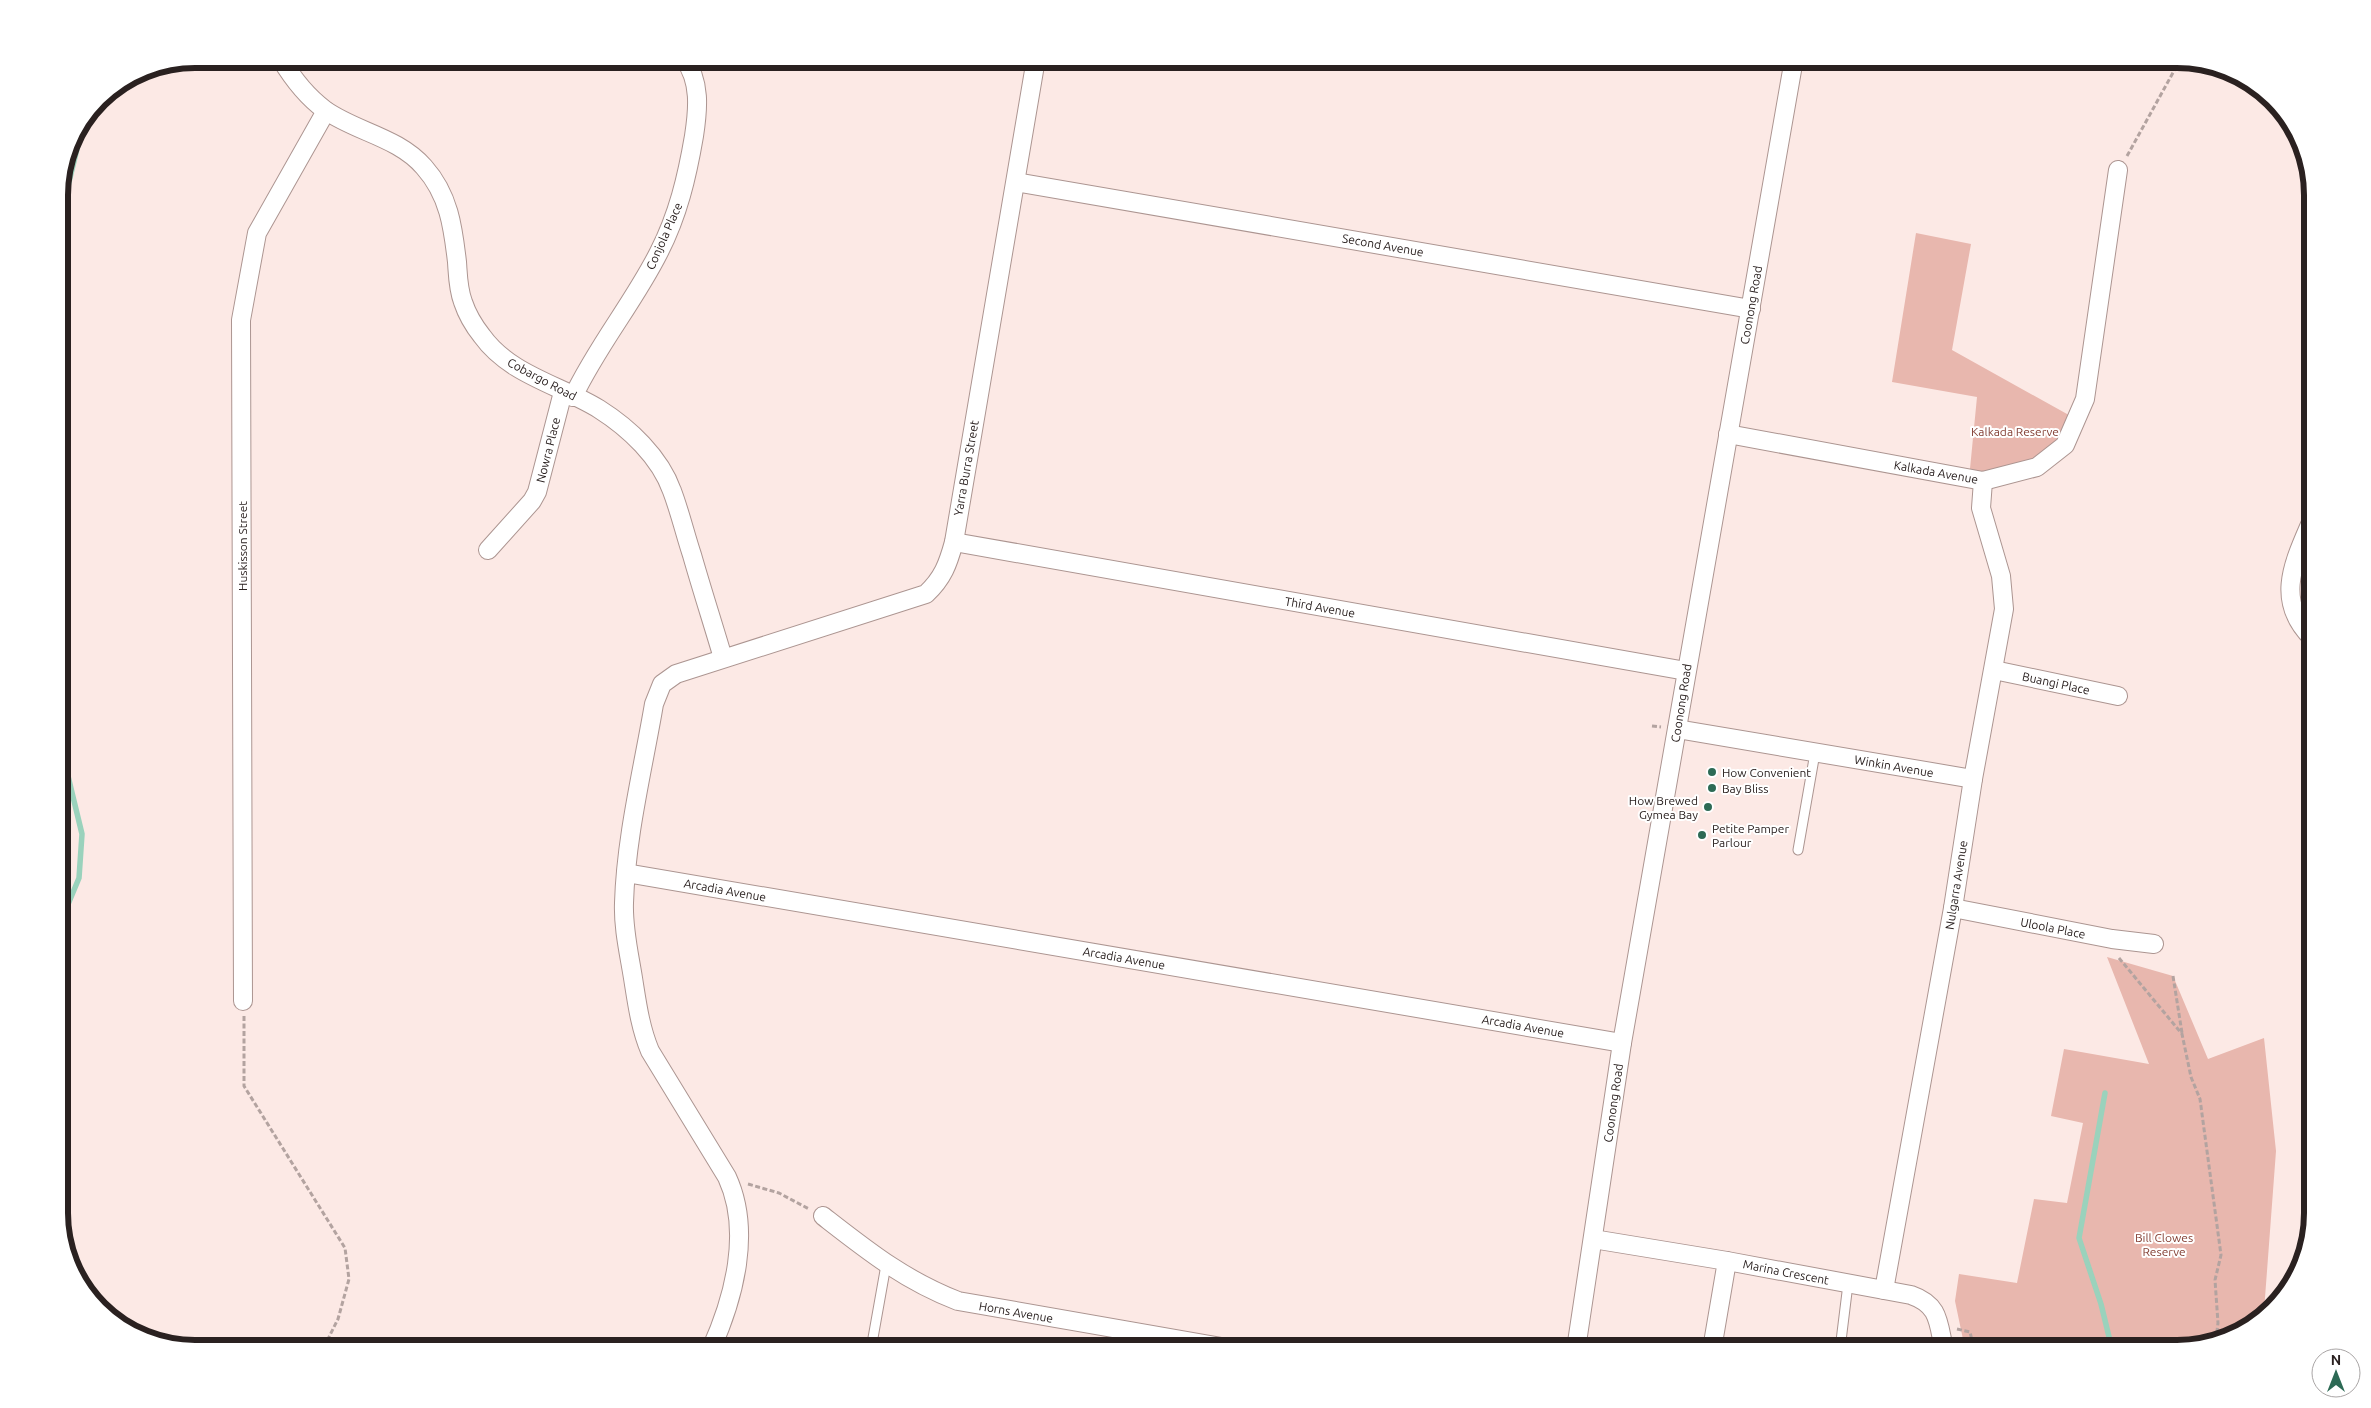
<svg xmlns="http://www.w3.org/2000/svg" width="2371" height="1408" viewBox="0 0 2371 1408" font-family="Ubuntu,sans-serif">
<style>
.green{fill:#e8b7ae}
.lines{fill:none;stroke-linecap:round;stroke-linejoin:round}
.stream{stroke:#9ad2bc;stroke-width:5.5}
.lane-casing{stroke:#ac9591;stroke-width:11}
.street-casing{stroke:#ac9591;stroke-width:20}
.path{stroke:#b3a3a0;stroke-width:3;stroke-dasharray:5 2.5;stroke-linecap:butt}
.lane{stroke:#fff;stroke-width:9}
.street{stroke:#fff;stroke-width:18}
.poi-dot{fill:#2d6a55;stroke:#fff;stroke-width:2}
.labels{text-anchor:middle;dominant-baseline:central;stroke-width:4;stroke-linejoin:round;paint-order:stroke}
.street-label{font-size:12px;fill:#2a2120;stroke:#fff}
.park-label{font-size:12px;fill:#844035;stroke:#fff}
.poi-label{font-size:12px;fill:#2a2120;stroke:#fff;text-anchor:start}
.rim{fill:none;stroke:#2a2120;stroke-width:6}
</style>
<rect width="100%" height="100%" fill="#fce9e5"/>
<g class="green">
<polygon points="1916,233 1971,244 1952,350 2076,419 2037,467 1969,479 1977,397 1892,382"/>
<polygon points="2107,957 2173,976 2208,1059 2264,1038 2276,1151 2264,1311 2244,1331 2176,1349 1965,1349 1955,1301 1959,1274 2017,1283 2034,1199 2067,1203 2083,1123 2051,1116 2064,1049 2149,1064"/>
</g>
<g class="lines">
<g class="stream">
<polyline points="59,223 84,120"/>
<polyline points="59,695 63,727 61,747 82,834 79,878 59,926"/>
<polyline points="2105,1093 2079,1238 2101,1304 2112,1349"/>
</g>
<g class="lane-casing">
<g id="lane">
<polyline points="1798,850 1815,753"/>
<polyline points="871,1349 886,1265"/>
<polyline points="1840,1349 1848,1284"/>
</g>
</g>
<g class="street-casing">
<g id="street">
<path d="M281,59c12,20 25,37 44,51 31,22 73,27 99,57 25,28 29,60 33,95 1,14 1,27 6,40 4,12 11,24 19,34 28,39 78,49 117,73 30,19 61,48 73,82 8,21 13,43 20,64 10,35 21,69 31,103"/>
<polyline points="1016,182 1751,309"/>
<path d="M573,397c24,-51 61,-95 86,-145 19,-37 28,-75 35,-116 4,-26 7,-55 -10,-77"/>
<polyline points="1728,434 1983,481 2037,467 2065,445 2085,399 2118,170"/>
<path d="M2312,520c-18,42 -38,80 0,118"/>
<polyline points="954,542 1686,671"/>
<polyline points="488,550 532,501 537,492 563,392"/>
<polyline points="1994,670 2118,696"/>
<polyline points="1677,729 1973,779"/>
<polyline points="626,873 1622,1043"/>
<polyline points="1953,908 2112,939 2154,944"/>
<polyline points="243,1001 241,320 257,233 326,111"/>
<path d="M823,1216c45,35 81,64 135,85l275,48"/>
<path d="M1593,1239l134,22 184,34c29,10 27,28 33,54"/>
<polyline points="1884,1290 1953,908 1973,779 2004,609 2001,576 1981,508 1983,481"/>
<path d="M711,1349c23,-51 41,-118 16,-172l-77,-126c-10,-24 -13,-48 -17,-73 -4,-25 -10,-50 -9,-75 2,-67 19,-134 30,-199l8,-20 14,-10 250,-80c17,-16 22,-30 28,-52l82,-483"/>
<polyline points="1576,1349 1622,1043 1794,59"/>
<polyline points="1712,1349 1727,1261"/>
</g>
</g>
<g class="path">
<polyline points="2127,156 2180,60"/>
<polyline points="1652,726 1661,727"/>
<polyline points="2119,958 2182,1034 2191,1077 2200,1099 2221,1255 2215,1280 2218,1323 2216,1339"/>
<polyline points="2173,976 2182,1033"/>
<polyline points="244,1016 244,1086 345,1248 349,1279 338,1319 323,1349"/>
<polyline points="748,1184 779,1193 809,1209"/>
<polyline points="1957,1329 1970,1332 1974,1349"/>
</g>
<use href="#lane" class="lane"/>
<use href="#street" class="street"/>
</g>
<g class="poi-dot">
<circle cx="1712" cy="772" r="5"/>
<circle cx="1712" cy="788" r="5"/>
<circle cx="1708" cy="807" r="5"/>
<circle cx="1702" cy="835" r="5"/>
</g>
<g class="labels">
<g class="street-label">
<text transform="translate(664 236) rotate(-66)">Conjola Place</text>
<text transform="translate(1383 245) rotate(10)">Second Avenue</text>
<text transform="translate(1751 305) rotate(-80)">Coonong Road</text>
<text transform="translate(542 379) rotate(28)">Cobargo Road</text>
<text transform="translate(548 450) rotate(-76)">Nowra Place</text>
<text transform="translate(966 468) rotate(-80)">Yarra Burra Street</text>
<text transform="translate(1936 472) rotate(10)">Kalkada Avenue</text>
<text transform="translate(242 546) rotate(-90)">Huskisson Street</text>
<text transform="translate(1320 607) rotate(10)">Third Avenue</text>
<text transform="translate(2056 683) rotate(12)">Buangi Place</text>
<text transform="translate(1681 703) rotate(-81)">Coonong Road</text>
<text transform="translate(1894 766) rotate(10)">Winkin Avenue</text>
<text transform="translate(1956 885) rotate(-81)">Nulgarra Avenue</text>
<text transform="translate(725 890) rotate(10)">Arcadia Avenue</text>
<text transform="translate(2053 928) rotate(11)">Uloola Place</text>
<text transform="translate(1124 958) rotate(10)">Arcadia Avenue</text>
<text transform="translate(1523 1026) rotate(10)">Arcadia Avenue</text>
<text transform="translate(1613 1103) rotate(-82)">Coonong Road</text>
<text transform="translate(1786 1272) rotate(11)">Marina Crescent</text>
<text transform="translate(1016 1312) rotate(10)">Horns Avenue</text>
</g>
<g class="park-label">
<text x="2015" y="431">Kalkada Reserve</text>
<text x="2164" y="1237">Bill Clowes<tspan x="2164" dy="14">Reserve</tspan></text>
</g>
<g class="poi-label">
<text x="1722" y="772">How Convenient</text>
<text x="1722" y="788">Bay Bliss</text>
<text x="1698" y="800" text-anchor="end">How Brewed<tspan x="1698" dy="14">Gymea Bay</tspan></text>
<text x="1712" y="828">Petite Pamper<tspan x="1712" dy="14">Parlour</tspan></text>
</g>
</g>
<path d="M0 0H2371V1408H0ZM195 68H2177A127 127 0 0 1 2304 195V1213A127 127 0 0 1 2177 1340H195A127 127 0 0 1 68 1213V195A127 127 0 0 1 195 68Z" fill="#fff" fill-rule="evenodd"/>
<path class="rim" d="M195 68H2177A127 127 0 0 1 2304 195V1213A127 127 0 0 1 2177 1340H195A127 127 0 0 1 68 1213V195A127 127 0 0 1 195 68Z"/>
<g transform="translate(2336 1373)"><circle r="24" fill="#ffffff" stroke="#aaa6a6"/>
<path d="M0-4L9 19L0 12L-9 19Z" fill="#2d6a55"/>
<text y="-8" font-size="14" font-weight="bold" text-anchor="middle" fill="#2a2120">N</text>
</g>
</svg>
